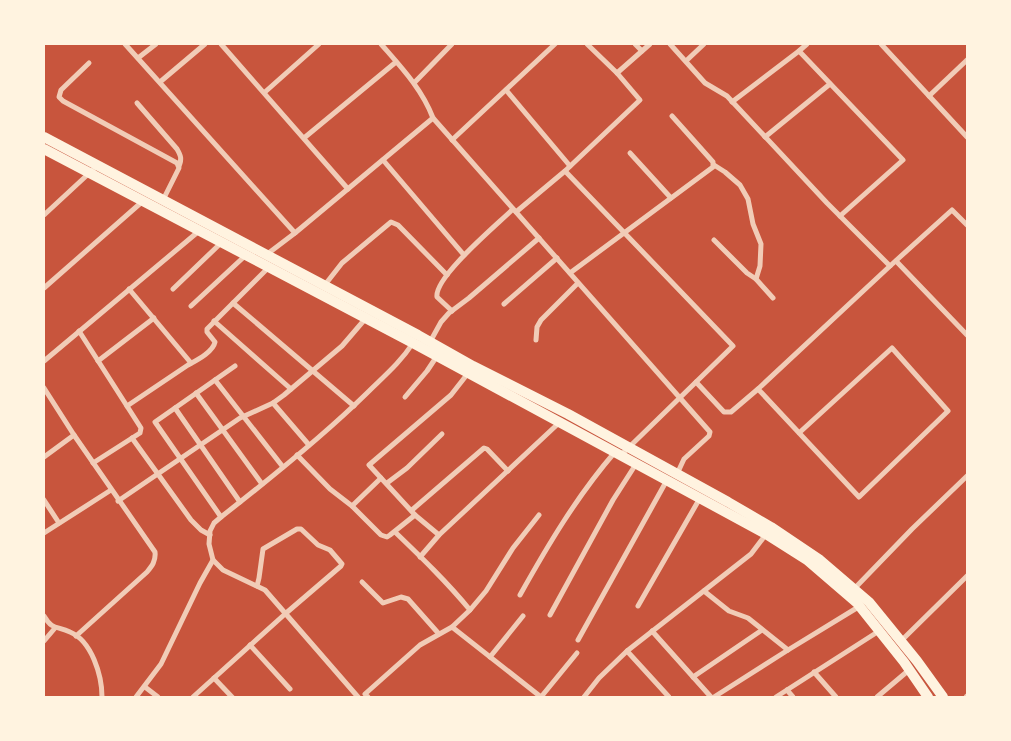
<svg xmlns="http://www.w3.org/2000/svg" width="1011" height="741" viewBox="0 0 1011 741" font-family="'Source Serif 4',serif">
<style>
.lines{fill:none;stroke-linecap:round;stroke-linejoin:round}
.minor{stroke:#f1ccb7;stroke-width:5}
.trunk{stroke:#fff3e0;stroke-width:10}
</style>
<rect width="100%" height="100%" fill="#c8553d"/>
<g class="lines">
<g class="minor">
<polyline points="125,44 295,233"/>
<polyline points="221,44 348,189"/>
<polyline points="635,44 642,51"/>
<path d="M670,44l35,39 22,13 100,107 63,63 -132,123c34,36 67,72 101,108l89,-86 -56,-63 -93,85"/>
<polyline points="881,44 967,137"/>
<polyline points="799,51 807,44"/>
<polyline points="138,58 156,44"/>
<polyline points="686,61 704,44"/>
<polyline points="89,63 61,90 59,97 63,101 177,163 179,168 163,200"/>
<polyline points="617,73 650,44"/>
<polyline points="160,82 205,44"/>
<polyline points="414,83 452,44"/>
<polyline points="506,90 570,166"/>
<polyline points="265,92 319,44"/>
<polyline points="929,96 967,60"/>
<polyline points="732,102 799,51 903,160 840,216"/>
<path d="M137,103l40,46c4,7 5,10 2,17"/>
<polyline points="433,118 710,432 709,436 684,459 677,474"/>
<polyline points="765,137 830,84"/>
<polyline points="304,138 396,62"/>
<polyline points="452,140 555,44"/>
<polyline points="630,153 671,198"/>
<polyline points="383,160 464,255"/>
<polyline points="714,165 725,172 740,185 748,199 753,224 761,244 760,266 756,279 773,298"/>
<polyline points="565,171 640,100 617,73 587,44"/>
<polyline points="516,212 565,171 733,346 621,455"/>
<polyline points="44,215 98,165"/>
<polyline points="714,240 747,273 756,279"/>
<path d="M266,255l29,-22 138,-115c-11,-29 -32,-51 -52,-74"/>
<polyline points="896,261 967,335"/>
<polyline points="890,266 952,210 967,225"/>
<polyline points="570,273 713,167 713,162 672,116"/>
<polyline points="324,286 342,263 391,222 398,225 447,275"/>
<polyline points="44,288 143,201"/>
<polyline points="129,289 191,363"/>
<polyline points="173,289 222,242"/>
<polyline points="233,303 354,406"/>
<polyline points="504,304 557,258"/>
<polyline points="191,306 246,255"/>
<path d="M452,311l-15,-14c-3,-20 61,-73 76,-88"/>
<polyline points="214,321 291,389"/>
<polyline points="79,331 141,428 140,433 93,463"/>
<polyline points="536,340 537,327 541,320 578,283"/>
<polyline points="430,342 441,322 449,313 469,298 539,238"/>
<polyline points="44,361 199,231"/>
<polyline points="98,361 154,318"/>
<polyline points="469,372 451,395 369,465 415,515 439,535 561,421"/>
<polyline points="215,380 283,467"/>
<polyline points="696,382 724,412 731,412 758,389"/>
<path d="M44,388l30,47 81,117c1,9 -3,14 -8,20l-71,64"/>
<polyline points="196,393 262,484"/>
<polyline points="405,397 427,371 437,356"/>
<polyline points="273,403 309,445"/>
<path d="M127,406l61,-41c9,-5 25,-13 27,-23l-8,-10v-3l62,-62"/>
<polyline points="175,408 240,502"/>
<polyline points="132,438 191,520 201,530 210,535"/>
<polyline points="297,455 330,489 352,506 381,535 387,537 390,535 415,515"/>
<polyline points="44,457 74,435"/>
<polyline points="387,483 407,468 442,434"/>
<polyline points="44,500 59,523"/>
<polyline points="118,501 240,418 273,403 284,395 342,346 366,318"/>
<polyline points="352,506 381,478"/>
<polyline points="412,510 484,448 487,449 508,471"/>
<polyline points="221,517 155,422 235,366"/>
<path d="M395,532c26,25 52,50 75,78l-18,17"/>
<polyline points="44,533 111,490"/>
<polyline points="420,557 439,535"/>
<polyline points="362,582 383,603 401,597 408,599 439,634"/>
<polyline points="854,589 912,529 967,476"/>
<polyline points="704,591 729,611 748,618 788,650"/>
<path d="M520,595c28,-50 57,-99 95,-143"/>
<polyline points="638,606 700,498"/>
<polyline points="470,610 486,591 513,548 539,515"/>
<polyline points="550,615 613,500 636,464"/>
<path d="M44,616c8,14 13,10 26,16 22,9 32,44 32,65"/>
<polyline points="652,631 711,697"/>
<polyline points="578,640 667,480"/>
<polyline points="44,641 55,628"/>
<polyline points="901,641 967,576"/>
<polyline points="250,645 290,689"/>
<polyline points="627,651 669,697"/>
<polyline points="490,657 523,616"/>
<polyline points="814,672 836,697"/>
<polyline points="693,677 762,630"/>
<polyline points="214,678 232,697"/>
<polyline points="145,687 158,697"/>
<polyline points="787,690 793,697"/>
<polyline points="136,697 161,664 200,583 213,560"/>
<polyline points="193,697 285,614 341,566 342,564 330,550 318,545 301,529 297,529 263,549 259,578 257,586"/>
<path d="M358,697l-93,-107 -42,-20 -10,-10 -4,-16 1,-13 4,-8 7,-6c50,-39 100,-79 145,-123 17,-17 34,-31 47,-51"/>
<polyline points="368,697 365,694 420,645 452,627 541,697"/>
<polyline points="541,697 577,653"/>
<polyline points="584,697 599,678 627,651 751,554 767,533"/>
<polyline points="714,697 788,650 860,606"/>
<polyline points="776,697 879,631"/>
<polyline points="877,697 909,670"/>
<polyline points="966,697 967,696"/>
</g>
<g class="trunk">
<polyline points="44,137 418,335 473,366 568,414 728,502 771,527 820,560 869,602 917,661 943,697"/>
<polyline points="44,149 413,343 766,534 807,560 857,603 904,662 928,697"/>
</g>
</g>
<rect width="1011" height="741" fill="none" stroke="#fff3e0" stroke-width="90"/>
</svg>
